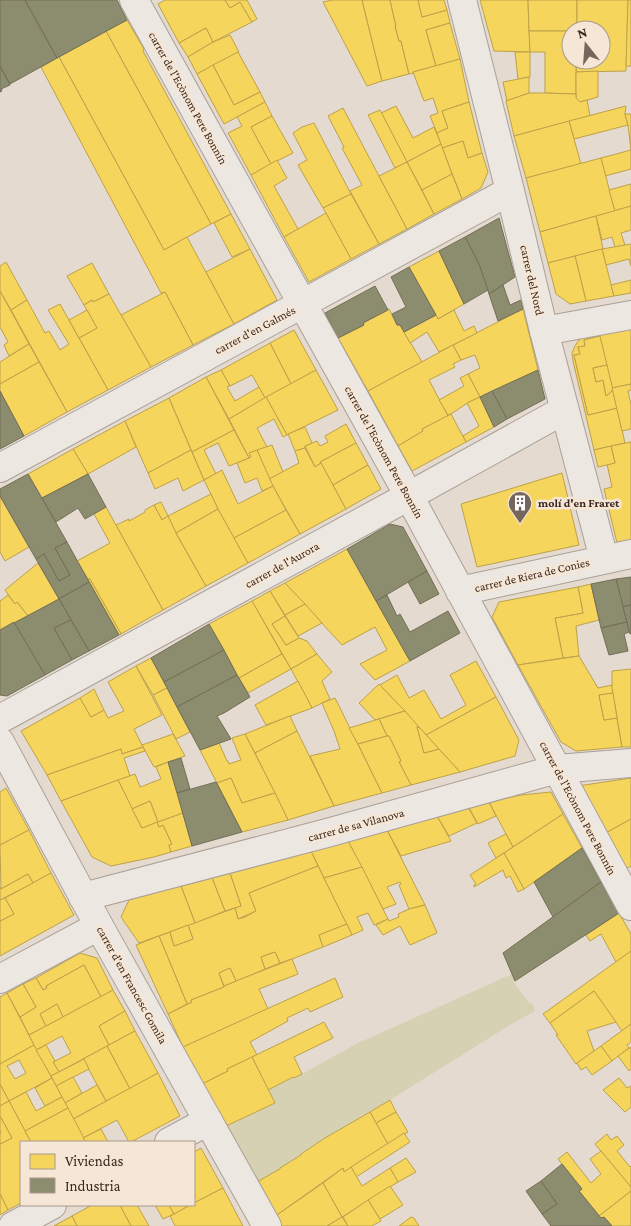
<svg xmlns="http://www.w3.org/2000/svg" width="631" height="1226" viewBox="0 0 631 1226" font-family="'Crimson Pro',serif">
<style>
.green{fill:#d6d1b2}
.homes{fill:#f6d55c;stroke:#bda14a;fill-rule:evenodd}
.industry{fill:#8c8c6e;stroke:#736e56}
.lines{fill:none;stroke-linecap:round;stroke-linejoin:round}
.street-casing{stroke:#aaa097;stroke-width:30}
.street{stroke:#ece7e0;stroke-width:28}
.labels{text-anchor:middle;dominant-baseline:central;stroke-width:5;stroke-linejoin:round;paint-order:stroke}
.street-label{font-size:12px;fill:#39271f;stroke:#f5e6d5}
.poi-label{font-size:12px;font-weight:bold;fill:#39271f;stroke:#f5e6d5;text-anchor:start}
</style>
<rect width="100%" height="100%" fill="#e4dacf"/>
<polygon class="green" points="512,974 515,984 530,1004 532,1003 535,1011 515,1022 390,1100 325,1138 301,1153 301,1155 280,1168 280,1169 278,1170 255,1183 224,1127 275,1103 268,1090 293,1077 294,1078 302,1074 356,1044"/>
<g class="homes">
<polygon points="165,0 225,0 230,8 240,2 252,22 213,42 206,28 179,43 158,4"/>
<polygon points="225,0 247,0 257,19 252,22 240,2 230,8"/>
<polygon points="332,0 362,0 382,81 367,86 323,2"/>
<polygon points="362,0 390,0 396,26 395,26 399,41 401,41 409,74 382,81"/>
<polygon points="390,0 418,0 422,17 447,10 450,23 426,30 436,66 413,72 413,73 409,74 401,41 399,41 395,26 396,26"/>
<polygon points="418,0 444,0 447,10 422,17"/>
<polygon points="480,0 528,0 530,52 494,51"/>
<polygon points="528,0 577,0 577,30 571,30 571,31 529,31"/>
<polygon points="577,0 628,0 626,71 576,72 576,60 601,60 601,30 577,30"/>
<polygon points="628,0 631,0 631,66 626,66"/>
<polygon points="127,20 144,49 143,51 231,214 211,224 106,31"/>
<polygon points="450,23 460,59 436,66 426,30"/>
<polygon points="206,28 213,42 188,57 179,43"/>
<polygon points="106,31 211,224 164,250 59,57"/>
<polygon points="529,31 571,31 571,60 576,60 576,94 545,93 545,52 530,52"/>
<polygon points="230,35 239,52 197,74 188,57 213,42"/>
<polygon points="238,52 260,92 234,105 213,65"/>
<polygon points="515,52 530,52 530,77 518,79"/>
<polygon points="59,57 164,250 187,237 234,324 193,345 165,292 161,293 41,67"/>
<polygon points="460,59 469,102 442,111 448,128 437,133 430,116 438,113 433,98 424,101 413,72"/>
<polygon points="213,65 234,105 260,92 265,102 224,124 197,74"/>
<polygon points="598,71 598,97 580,102 576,98 576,72"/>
<polygon points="529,77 529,93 507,101 503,82"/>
<polygon points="529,93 545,93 576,94 576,98 580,102 587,100 590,116 514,136 506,101"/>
<polygon points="265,102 272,116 251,127 271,164 251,175 228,133 242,126 237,117"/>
<polygon points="469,102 482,153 468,158 463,141 442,148 437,133 448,128 442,111"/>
<polygon points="396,106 413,138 434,127 441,144 407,162 381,113"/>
<polygon points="626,106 625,114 628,125 574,139 569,121"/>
<polygon points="343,108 407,229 379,244 350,191 362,185 342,148 344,147 328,116"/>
<polygon points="380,110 407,162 395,168 368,115"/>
<polygon points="625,114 631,114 631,150 628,125"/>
<polygon points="272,116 293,153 271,164 251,127"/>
<polygon points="569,121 581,164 526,178 514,136"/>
<polygon points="314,123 351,194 323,208 298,165 307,160 293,133 302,127"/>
<polygon points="463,141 468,158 482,153 488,172 481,188 462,199 442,148"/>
<polygon points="441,144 452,174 422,190 407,162"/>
<polygon points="631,150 631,169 605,176 601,158"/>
<polygon points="601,158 615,211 540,232 526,178"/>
<polygon points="277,160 287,178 274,186 298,229 284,237 251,175"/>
<polygon points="407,162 434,214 407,229 379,176"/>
<polygon points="452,174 462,199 434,214 422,190"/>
<polygon points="631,184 631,206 615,211 609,190"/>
<polygon points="351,194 379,244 351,259 323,208"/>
<polygon points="631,206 631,230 621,233 625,245 615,247 612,237 602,240 596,216"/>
<polygon points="326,213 351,259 309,282 284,237"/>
<polygon points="231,214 250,249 232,257 214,223"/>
<polygon points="596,216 603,249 548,263 540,232"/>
<polygon points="631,244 631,266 629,259 606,265 602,249"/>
<polygon points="250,249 277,300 234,324 206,272"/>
<polygon points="602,249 614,296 586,301 575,256"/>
<polygon points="439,251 464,304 438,319 409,267"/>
<polygon points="575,256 586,301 570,304 556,294 548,263"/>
<polygon points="6,262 27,300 11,310 0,291 0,266"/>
<polygon points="92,263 109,294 93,302 92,300 84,305 67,276"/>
<polygon points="631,280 631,293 614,296 611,285"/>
<polygon points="0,291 29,344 9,356 4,345 8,342 0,327"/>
<polygon points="165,292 193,345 151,367 121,315"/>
<polygon points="109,294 151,367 108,390 79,338 97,328 84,305 92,300 93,302"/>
<polygon points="27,300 45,333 49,331 60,350 69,344 48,310 60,304 108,390 67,412 11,310"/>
<polygon points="389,309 397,325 400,325 422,362 368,391 338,338 364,325 363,323"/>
<polygon points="523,309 538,370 480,397 468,374 480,368 475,355 461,360 453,345"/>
<polygon points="87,310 97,328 79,338 69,320"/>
<polygon points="454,310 464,331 474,326 477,333 439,352 427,332 410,343 404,332 436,315 438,319"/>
<polygon points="631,328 631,384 612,388 599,334"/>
<polygon points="294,330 316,370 291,384 270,343"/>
<polygon points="599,334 600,336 584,340 585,346 578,347 580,354 574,355 588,415 617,408 625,443 594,450 573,361 572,353 575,346 579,340 584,337"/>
<polygon points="600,336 607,365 593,368 596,382 603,380 606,396 613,390 617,408 588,415 574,355 580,354 578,347 585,346 584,340"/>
<polygon points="270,343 291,384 265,398 252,375 230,386 221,370"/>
<polygon points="29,344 39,362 0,384 0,362"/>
<polygon points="453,345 461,360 453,364 455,367 429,380 448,416 422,429 423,431 398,446 368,391"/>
<polygon points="39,362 67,412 24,436 0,391 0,384"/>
<polygon points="607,365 613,390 606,396 603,380 596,382 593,368"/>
<polygon points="221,370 230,386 227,387 235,401 259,387 265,398 229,419 206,377"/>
<polygon points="316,370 338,410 287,435 266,397"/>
<polygon points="468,374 480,397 469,402 451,414 448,415 439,400 464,386 460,378"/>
<polygon points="206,377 234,430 192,452 169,398"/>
<polygon points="631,384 631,390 628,391 631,404 631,429 622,431 612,388"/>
<polygon points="266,397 287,435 283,437 274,419 257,428 267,447 249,453 251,457 249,458 229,419"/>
<polygon points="480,397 494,427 466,442 463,436 479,426 467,403"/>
<polygon points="169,398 191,450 148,473 125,421"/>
<polygon points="451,414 466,442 412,471 398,446 423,431 422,429"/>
<polygon points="125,421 136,447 88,474 73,449"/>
<polygon points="346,424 356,443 320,462 321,463 315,467 305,446 317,441 320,446 328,442 325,436"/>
<polygon points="305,427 312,443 305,446 305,448 295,451 288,434"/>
<polygon points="234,430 249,458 229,466 218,443 204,450 216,474 204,480 192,452"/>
<polygon points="631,442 631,540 617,543 604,489 612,487 607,464 615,463 611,446"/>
<polygon points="356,443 368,465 333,485 320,462"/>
<polygon points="272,445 283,472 269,479 257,450"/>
<polygon points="611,446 615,463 598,467 594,450"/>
<polygon points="305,448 315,467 321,463 346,509 300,534 269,479 299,463 295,451"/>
<polygon points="73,449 88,474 42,498 28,474"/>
<polygon points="191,450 204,480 183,491 178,478 155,489 148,473"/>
<polygon points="257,450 273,486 262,491 257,478 245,483 237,463 249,458 251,457 249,453"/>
<polygon points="368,465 381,489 346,509 333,485"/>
<polygon points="222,470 238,504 273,486 286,510 234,538 220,513 204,480"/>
<polygon points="562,473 579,545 477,567 461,504"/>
<polygon points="211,494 218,509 176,533 168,516"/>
<polygon points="0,496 29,547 5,561 0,552"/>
<polygon points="161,502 168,516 162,520 154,505"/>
<polygon points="154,505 162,520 168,516 177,535 206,586 163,610 116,525 129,519 129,521 140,515 145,512 145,510"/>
<polygon points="106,507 163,610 121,634 90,579 88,579 77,561 110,543 94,514"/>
<polygon points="218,509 248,563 206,586 176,533"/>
<polygon points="286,510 300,534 248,563 234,538"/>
<polygon points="347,549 410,661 375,680 360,664 387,650 375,627 342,645 285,583"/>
<polygon points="38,563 59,599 28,616 17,602 15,604 5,590"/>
<polygon points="88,579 90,579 121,634 119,635"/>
<polygon points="285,583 305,604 285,615 270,591"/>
<polygon points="591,584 599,620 576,626 579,656 563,658 555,618 583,613 578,587"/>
<polygon points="578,587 583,613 555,618 563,658 518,665 492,617 499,602"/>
<polygon points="270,591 285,616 272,624 286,645 299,638 307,641 317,654 291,669 252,601"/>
<polygon points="8,595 15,604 17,602 28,616 0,630 0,601"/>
<polygon points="252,601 282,654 239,678 209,624"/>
<polygon points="305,604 322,623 298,636 285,615"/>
<polygon points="285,616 299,638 286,645 272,624"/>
<polygon points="282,654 291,669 248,693 239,678"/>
<polygon points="317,654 332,672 322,681 330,699 312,708 291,669"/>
<polygon points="579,656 598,688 612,685 613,693 599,695 604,720 617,718 622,747 576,751 561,742 518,665"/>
<polygon points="151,658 167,688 153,695 136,666"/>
<polygon points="476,661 496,697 426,735 380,685 397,675 409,698 424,690 441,719 466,705 450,675"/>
<polygon points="136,666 162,715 134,729 143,747 122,754 121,749 47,775 21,731 80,698 91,717 104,710 108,718 124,711 108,682"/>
<polygon points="631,669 631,747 622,747 612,688 612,671"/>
<polygon points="298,681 312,708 266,725 255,705"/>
<polygon points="379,684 398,704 405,711 375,720 359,703"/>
<polygon points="167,688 190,732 176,739 153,695"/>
<polygon points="94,689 104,710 91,717 80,698"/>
<polygon points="613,693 617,718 604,720 599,695"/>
<polygon points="496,697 519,740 515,756 460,772 426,735"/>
<polygon points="335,698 382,793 334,806 310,756 340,749 334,731 322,703"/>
<polygon points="405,711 419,727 417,727 424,753 439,749 460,772 411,785 399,762 401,761 389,736 387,736 379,719"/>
<polygon points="290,716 297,731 255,753 245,734"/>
<polygon points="379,719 387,736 358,744 349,728"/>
<polygon points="417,727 420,728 439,749 424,753"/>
<polygon points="297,731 334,806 288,820 255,753"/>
<polygon points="173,734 185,756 154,767 142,745"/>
<polygon points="245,734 275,793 242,803 231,778 217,783 200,750 219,743 227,761 228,761 229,764 241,760 232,738"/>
<polygon points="387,736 389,736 401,761 399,762 411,785 382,793 358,744"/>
<polygon points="143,747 145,751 124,758 130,776 61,801 47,775 121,749 122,754"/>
<polygon points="168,762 183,813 158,822 150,801 132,809 118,780 135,774 140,787 143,786 161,779 156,767"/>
<polygon points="231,778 242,803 275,793 288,820 242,832 217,783"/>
<polygon points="631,778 631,819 604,834 578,786"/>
<polygon points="118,780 142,828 157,822 159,827 163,825 172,844 169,845 171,852 154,857 111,866 92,857 61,801"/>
<polygon points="6,788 29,830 0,845 0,792"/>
<polygon points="551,792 563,814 513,847 489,802 521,795"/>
<polygon points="150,801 158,822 183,813 192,846 171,852 169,845 172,844 163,825 159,827 157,822 142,828 132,809"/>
<polygon points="489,802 496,816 478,824 468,806"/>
<polygon points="468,807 477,823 449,836 437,816"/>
<polygon points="563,814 582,848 524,889 504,853"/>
<polygon points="437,816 451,841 401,856 387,830"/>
<polygon points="631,819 631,866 624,870 604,834"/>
<polygon points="29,830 51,873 33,883 28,874 1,889 0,845"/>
<polygon points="387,830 425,905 409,909 399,885 401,884 400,882 387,887 396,904 383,909 348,841"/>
<polygon points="506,834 513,847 496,858 488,843"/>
<polygon points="348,841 362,867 324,878 311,851"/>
<polygon points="311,851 318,866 249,893 256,911 238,919 235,908 241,906 230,873"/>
<polygon points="504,853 524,889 518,892 510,876 506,878 503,870 474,887 474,885 476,884 470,875"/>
<polygon points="318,866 347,924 319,935 323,947 292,959 280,963 275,952 261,957 265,969 247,977 236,981 230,968 219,973 224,987 191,1000 192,1002 187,1004 159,936 170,932 174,946 193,939 188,925 235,908 238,919 245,917 256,911 249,893"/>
<polygon points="362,867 388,919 374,925 368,913 357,917 363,930 352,935 324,878"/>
<polygon points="51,873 74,915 0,956 0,921 14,914 5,898"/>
<polygon points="230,873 241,906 225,911 212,878"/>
<polygon points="28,874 33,883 0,900 0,887 1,889"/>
<polygon points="212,878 225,911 195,923 181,886"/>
<polygon points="179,886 181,886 195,923 139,943 121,917 129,900"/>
<polygon points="5,898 14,914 0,921 0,900"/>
<polygon points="425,905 437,933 410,945 400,926 383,935 376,925 388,919 389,921 399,917 398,914 409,909"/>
<polygon points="619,913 631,934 631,951 616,962 601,934 590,941 586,935"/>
<polygon points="347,924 352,935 323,947 319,935"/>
<polygon points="188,925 193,939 174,946 170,932"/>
<polygon points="159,936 187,1004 168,1014 136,945"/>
<polygon points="631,951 631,1024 622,1031 594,991 550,1023 543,1014"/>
<polygon points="275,952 280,963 265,969 261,957"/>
<polygon points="80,953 97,958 113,990 101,997 84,965 46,986 47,988 43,990 36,978"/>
<polygon points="292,959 298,974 259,989 268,1009 183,1047 168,1014 192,1002 191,1000 224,987 224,986 236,981"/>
<polygon points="84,965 101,997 63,1017 57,1004 40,1014 46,1026 29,1035 20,1017 36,1007 23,984 36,978 43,990 47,988 46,986"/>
<polygon points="230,968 236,981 224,986 219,973"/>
<polygon points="335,978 343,997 310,1012 308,1008 287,1018 288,1021 250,1042 257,1055 255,1056 227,1069 228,1071 200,1085 183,1047"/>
<polygon points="23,984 36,1007 20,1017 7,993"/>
<polygon points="113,990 125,1011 99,1026 109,1045 59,1072 53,1062 71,1053 62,1036 36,1050 29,1035"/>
<polygon points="594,991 616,1022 587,1031 594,1051 576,1064 556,1035 558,1035 550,1023"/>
<polygon points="7,993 34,1045 0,1064 0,997"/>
<polygon points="57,1004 63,1017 46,1026 40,1014"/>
<polygon points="125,1011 135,1031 109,1045 99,1026"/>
<polygon points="324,1022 333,1038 294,1057 302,1074 294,1078 293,1077 268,1090 252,1057"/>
<polygon points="631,1024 631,1042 627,1045 629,1048 612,1061 601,1046"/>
<polygon points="135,1031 158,1073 130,1089 107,1046"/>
<path d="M34,1045l18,33 -43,23 -9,-17v-20zM19,1060l7,13 -11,6 -8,-13z"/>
<polygon points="46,1045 55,1061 53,1062 59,1072 51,1076 36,1050"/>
<polygon points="107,1046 130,1089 106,1101 83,1059"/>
<polygon points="601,1046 612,1061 592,1075 586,1067 581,1070 577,1063"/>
<polygon points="631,1047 631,1069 629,1071 618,1056"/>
<polygon points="252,1057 275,1103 224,1127 200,1085 228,1071 227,1069"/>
<polygon points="84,1059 89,1069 56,1086 51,1076"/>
<polygon points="158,1073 180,1116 131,1142 129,1142 117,1120 83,1138 73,1119"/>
<polygon points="73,1077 82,1093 65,1103 56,1086"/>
<polygon points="52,1078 62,1097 45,1106 35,1088"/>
<polygon points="619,1078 627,1088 631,1086 631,1107 625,1112 603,1090"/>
<polygon points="0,1084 9,1101 0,1106"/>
<polygon points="97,1085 106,1101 73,1119 65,1103"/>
<polygon points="26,1092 36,1111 62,1097 68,1108 25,1131 9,1101"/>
<polygon points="390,1100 396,1112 376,1123 370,1112"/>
<polygon points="9,1101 31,1142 21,1142 21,1203 8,1210 0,1194 0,1144 12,1138 0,1116 0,1106"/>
<polygon points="68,1108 86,1142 31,1142 25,1131"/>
<polygon points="370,1112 388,1144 344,1172 343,1168 274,1217 255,1183 278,1170 280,1169 280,1168 301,1155 301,1154 325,1138"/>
<polygon points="396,1112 408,1132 388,1144 376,1123"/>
<polygon points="0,1116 12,1138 0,1144 0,1134 1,1133 0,1130"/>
<polygon points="101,1129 108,1142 86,1142 83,1138"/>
<polygon points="404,1133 410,1142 356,1177 351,1167"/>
<polygon points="607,1134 611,1140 617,1136 624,1145 617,1151 630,1167 631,1166 631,1187 595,1144"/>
<polygon points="201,1148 223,1188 194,1203 194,1152"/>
<polygon points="601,1151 631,1187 631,1191 599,1216 579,1191 582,1189 558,1159 567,1152 591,1183 601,1174 590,1159"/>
<polygon points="406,1158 416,1172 398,1182 390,1168"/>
<polygon points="351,1167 362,1186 390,1168 398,1182 342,1217 323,1183 343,1168 344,1172"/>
<polygon points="323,1183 342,1217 327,1226 279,1226 274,1217"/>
<polygon points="390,1186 403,1205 380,1219 368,1200"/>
<polygon points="223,1188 243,1226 175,1226 170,1216 190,1205 194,1205 194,1203"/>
<polygon points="631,1191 631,1226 612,1226 604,1217 601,1218 599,1216"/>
<polygon points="0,1194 8,1210 0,1215"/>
<polygon points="368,1200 381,1221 372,1226 348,1226 343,1217"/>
<polygon points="92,1205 120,1205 131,1226 77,1226 72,1216"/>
<polygon points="120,1205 137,1205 149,1226 131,1226"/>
<polygon points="155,1205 169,1205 174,1214 163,1219"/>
<polygon points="169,1205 190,1205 174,1214"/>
<polygon points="72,1216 77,1226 54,1226"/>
<polygon points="342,1217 348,1226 327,1226"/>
<polygon points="411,1217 414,1218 419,1226 399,1226"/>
</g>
<g class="industry">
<polygon points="0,0 25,0 57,58 10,84 0,66"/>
<polygon points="25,0 117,0 127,20 57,58"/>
<polygon points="0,66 10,85 1,89 2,91 0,92"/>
<polygon points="499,218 515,277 489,294 479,264 465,237"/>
<polygon points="465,237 479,264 488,290 464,304 439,251"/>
<polygon points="409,267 436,315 404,332 400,325 397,325 392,314 406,307 391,277"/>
<polygon points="503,285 510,305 521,300 523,309 498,321 489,294"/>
<polygon points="375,286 388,310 363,323 364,325 338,338 325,313"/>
<polygon points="538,370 545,399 507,419 492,391"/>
<polygon points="0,391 24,436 0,449"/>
<polygon points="492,391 507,419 494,427 480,397"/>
<polygon points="28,474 67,542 55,548 70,575 59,581 44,554 36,559 0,496 0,489"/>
<polygon points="88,474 106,507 85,519 78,508 56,522 42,498"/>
<polygon points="390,524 403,527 427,571 376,601 347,549"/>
<polygon points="67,542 89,582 59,599 36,559 44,554 59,581 70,575 55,548"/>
<polygon points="427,571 439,594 420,604 408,582"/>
<polygon points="631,577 631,605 623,607 616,579"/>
<polygon points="616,579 627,622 601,628 591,584"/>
<polygon points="89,582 119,635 89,651 59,599"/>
<polygon points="387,595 397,616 400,614 410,632 448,611 460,633 410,661 376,601"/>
<polygon points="59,599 71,620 54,628 72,660 45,675 14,623"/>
<polygon points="631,605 631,634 630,634 623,607"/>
<polygon points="71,620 89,651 72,660 54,628"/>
<polygon points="14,622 45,675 7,696 0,695 0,630"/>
<polygon points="627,622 629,632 624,634 628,651 609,655 601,628"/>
<polygon points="209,624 224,650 164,682 151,658"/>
<polygon points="224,650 237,675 177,707 164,682"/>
<polygon points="237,675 250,697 224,713 217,716 231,739 200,750 177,707"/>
<polygon points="181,758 190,789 177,793 168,762"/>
<polygon points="216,782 242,832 192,846 177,793"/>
<polygon points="582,848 601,882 553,917 534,882"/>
<polygon points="601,882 619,913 515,981 503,953"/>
<polygon points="562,1164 582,1189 579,1191 601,1218 604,1217 612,1226 551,1226 542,1214 557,1204 541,1181"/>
<polygon points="541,1181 557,1204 542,1214 526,1191"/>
</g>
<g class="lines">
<g class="street-casing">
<g id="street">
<polyline points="134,0 409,496 631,906"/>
<polyline points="462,0 510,191 544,331 604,559"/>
<polyline points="544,331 631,315"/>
<polyline points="0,468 510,191"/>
<polyline points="460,591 631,554"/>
<polyline points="0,719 409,496 564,410"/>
<polyline points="0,742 99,926 267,1226"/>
<polyline points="83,897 327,833 557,769 631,763"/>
<polyline points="0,979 99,926"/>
<polyline points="169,1142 208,1121"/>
<polyline points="13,1226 52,1205"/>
</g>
</g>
<use href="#street" class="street"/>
</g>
<defs>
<g id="building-pin" transform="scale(1.25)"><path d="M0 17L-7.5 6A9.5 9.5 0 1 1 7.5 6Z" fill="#75665d" stroke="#f5e6d5"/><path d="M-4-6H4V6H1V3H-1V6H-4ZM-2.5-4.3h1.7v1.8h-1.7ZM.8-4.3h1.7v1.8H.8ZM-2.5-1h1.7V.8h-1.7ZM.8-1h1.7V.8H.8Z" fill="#fff"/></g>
</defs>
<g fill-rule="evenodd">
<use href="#building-pin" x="520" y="503"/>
</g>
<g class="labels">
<g class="street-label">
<text transform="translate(188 98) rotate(61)">carrer de l'Ecònom Pere Bonnín</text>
<text transform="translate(532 280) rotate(77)">carrer del Nord</text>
<text transform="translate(255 330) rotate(-28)">carrer d'en Galmés</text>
<text transform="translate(384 452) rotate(61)">carrer de l'Ecònom Pere Bonnín</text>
<text transform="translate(282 565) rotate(-29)">carrer de l'Aurora</text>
<text transform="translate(532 575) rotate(-13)">carrer de Riera de Conies</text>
<text transform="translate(578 808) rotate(62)">carrer de l'Ecònom Pere Bonnín</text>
<text transform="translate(356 825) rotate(-15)">carrer de sa Vilanova</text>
<text transform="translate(132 985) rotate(61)">carrer d'en Francesc Gomila</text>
</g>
<g class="poi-label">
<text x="538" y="503">molí d'en Fraret</text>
</g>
</g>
<rect x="20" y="1141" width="175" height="65" fill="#f5e6d5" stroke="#aa9a8c"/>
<rect x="30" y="1154" width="25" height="15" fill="#f6d55c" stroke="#aa9a8c"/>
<text x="65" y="1166" font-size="15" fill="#39271f">Viviendas</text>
<rect x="30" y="1178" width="25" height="15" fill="#8c8c6e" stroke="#aa9a8c"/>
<text x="65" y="1191" font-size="15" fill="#39271f">Industria</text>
<g transform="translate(586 45) rotate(343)"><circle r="24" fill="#f5e6d5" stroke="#aa9a8c"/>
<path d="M0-4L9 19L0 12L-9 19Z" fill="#75665d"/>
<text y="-8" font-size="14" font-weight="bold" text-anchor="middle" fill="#39271f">N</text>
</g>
</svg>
